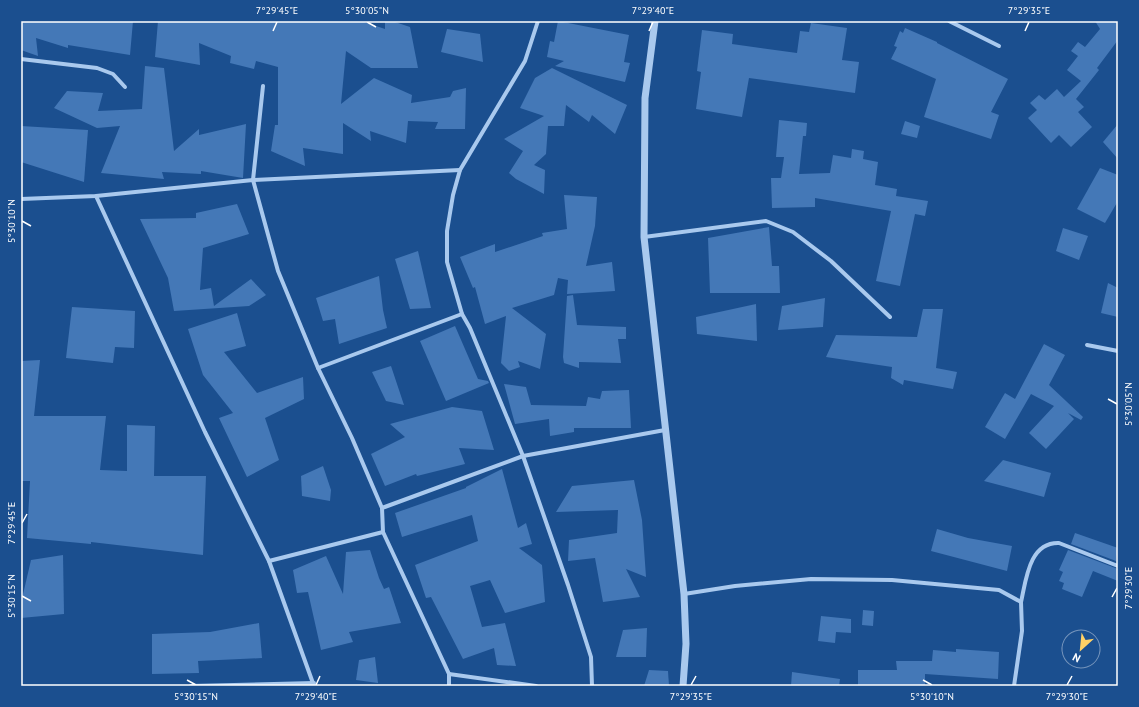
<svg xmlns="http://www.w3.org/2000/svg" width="1139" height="707" viewBox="0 0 1139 707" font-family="'PT Sans',sans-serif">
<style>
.building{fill:#4478b7}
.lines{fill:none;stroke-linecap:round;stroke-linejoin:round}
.minor{stroke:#a9c9ee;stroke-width:4}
.tertiary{stroke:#a9c9ee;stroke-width:7}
.ticks{fill:none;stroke:#fff;stroke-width:1.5}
.neatline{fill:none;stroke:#fff;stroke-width:1.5}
.ticks-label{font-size:10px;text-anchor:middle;fill:#fff}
</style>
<rect width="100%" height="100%" fill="#1b4f8f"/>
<g class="building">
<polygon points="21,21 133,21 130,55 68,45 68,48 36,38 38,56 21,50"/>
<polygon points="158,21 361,21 385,29 385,21 392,21 410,27 418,68 371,68 346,51 341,104 374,78 412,95 411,103 450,97 453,91 466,88 465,129 435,129 438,122 408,121 406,143 370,131 371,141 343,123 343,154 303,148 305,166 271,151 275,125 278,125 278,67 256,61 254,69 230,63 231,56 199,43 200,65 155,57"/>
<polygon points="558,21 629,35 624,62 630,63 625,82 555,66 564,61 547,57 550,41 554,42"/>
<polygon points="1095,21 1118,21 1118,40 1097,68 1099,70 1076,99 1084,107 1078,112 1092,127 1071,147 1059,135 1051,143 1028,118 1037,110 1030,103 1039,95 1045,100 1057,89 1064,97 1081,81 1067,70 1078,56 1071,51 1078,42 1085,47 1100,29"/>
<polygon points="811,23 847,28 842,60 859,62 855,93 749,78 742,117 696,109 701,72 697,71 702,30 733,34 732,44 797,53 800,31 809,32"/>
<polygon points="905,28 937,42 937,43 1008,79 991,112 999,115 991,139 924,117 936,79 891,59 897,47 894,46 900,31 903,33"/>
<polygon points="447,29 480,34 483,62 441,52"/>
<polygon points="145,66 164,68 174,151 199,129 199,135 246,124 243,178 201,171 201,174 162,172 164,179 101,173 120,126 97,128 54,108 67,91 103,93 98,111 142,109"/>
<polygon points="552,68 627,105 615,134 592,115 589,122 566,105 564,126 548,126 546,154 534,165 545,170 544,194 516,179 509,173 523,151 504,139 544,116 520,108 535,78"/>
<polygon points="779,120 807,123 806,136 803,136 799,174 830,173 833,155 851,158 852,149 864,151 863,159 878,162 875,185 897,189 896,196 928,201 925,216 915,214 900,286 876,281 891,211 815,198 815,207 772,208 771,178 781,178 784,157 776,157"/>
<polygon points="905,121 920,126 917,138 901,134"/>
<polygon points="1118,124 1118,159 1103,142"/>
<polygon points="21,126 88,130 84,182 21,162"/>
<polygon points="1100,168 1118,175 1118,201 1105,223 1077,209"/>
<polygon points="564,195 597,197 595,226 586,266 612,262 615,291 567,294 568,280 558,278 554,295 512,308 546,334 540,369 518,361 520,367 509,371 501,363 506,316 485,324 475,287 473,288 460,257 495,244 495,252 543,236 542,233 567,229"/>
<polygon points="237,204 249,234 203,248 200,290 211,288 214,306 251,279 266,295 249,306 174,311 168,278 140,219 196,218 196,213"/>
<polygon points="769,227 772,266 779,266 780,293 710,293 708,238"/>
<polygon points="1063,228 1088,236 1079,260 1056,251"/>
<polygon points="418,251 431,308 410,309 395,259"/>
<polygon points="379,276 383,310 387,328 339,344 335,319 323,321 316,298"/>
<polygon points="1108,283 1118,288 1118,317 1101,313"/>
<polygon points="573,295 577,325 626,327 626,339 618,339 621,363 579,362 579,368 564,363 563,357 567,296"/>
<polygon points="825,298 823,327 778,330 782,306"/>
<polygon points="756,304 757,341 697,334 696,317"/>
<polygon points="72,307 135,311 134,348 115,347 113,363 66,358"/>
<polygon points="923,309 943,309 936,368 957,372 953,389 904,380 903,385 891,378 892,367 826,357 836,335 917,337"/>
<polygon points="237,313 246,346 224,352 257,393 303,377 304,399 265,418 279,460 247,477 219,418 233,413 203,375 188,329"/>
<polygon points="455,326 478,379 488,381 489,383 446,401 420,341"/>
<polygon points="1044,344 1065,355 1049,385 1083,417 1081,420 1068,413 1074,419 1046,449 1029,433 1054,406 1031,394 1005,439 985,427 1005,393 1015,399"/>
<polygon points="40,360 34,416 106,416 100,470 127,471 127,425 155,426 154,476 206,476 203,555 91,542 91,544 27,538 30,481 21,481 21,361"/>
<polygon points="391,366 404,405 386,401 372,372"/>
<polygon points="504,384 526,387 531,405 586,406 588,397 600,399 602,391 629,390 631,428 574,428 574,432 550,436 549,419 515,424"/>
<polygon points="452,407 482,411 494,450 459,448 465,464 417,476 416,474 385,486 371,454 405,437 390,424"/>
<polygon points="1003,460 1051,473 1044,497 984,481"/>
<polygon points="323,466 331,490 330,501 302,496 301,476"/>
<polygon points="502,469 518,528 526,523 532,544 519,548 542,565 545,602 505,613 490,580 470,586 482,627 505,623 516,666 497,665 494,648 463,659 431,597 426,598 415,565 478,541 472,515 402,537 395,513 466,488 466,487"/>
<polygon points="634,480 642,520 646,577 626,569 640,597 603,602 595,558 568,561 569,540 617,533 618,510 556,512 572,486"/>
<polygon points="937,529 968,538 1012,546 1007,571 931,551"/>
<polygon points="1075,533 1118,548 1116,561 1071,544"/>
<polygon points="370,550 379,578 384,589 389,587 401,623 349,632 353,642 321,650 308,592 297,593 293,570 326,556 343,594 346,552"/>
<polygon points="1068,550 1118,569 1118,581 1093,571 1082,597 1062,589 1064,583 1059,581 1063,572 1059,570"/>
<polygon points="63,555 64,614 21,618 21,603 31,560"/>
<polygon points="863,610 874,611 873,626 862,625"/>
<polygon points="821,616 851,619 851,633 836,632 835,643 818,641"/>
<polygon points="259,623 262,658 198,661 199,673 152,674 152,634 210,632"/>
<polygon points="647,628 646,657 616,657 623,630"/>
<polygon points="956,649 999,652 998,679 925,674 925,686 858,686 858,670 897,670 896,661 932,661 933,650 956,652"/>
<polygon points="375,657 378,683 356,680 359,660"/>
<polygon points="649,670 668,671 669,686 644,686"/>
<polygon points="792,672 840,679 839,686 791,686"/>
</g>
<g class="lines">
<g class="minor">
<polyline points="538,21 525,61 460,170 453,195 447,231 447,262 462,314 470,328 523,456 568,585 591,657 592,686"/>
<polyline points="949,21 999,46"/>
<polyline points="21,59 97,68 113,74 125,87"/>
<polyline points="263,86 253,180 278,271 318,368 352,438 382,508 383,532 449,674 449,686"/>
<polyline points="96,196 205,432 269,561 314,686"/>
<polyline points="21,199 96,196 253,180 460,170"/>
<polyline points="644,237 766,221 793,232 831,261 890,317"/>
<polyline points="1087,345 1118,351"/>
<polyline points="318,368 462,314"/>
<polyline points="382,508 523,456 665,430"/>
<polyline points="269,561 383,532"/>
<polyline points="684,594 735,586 811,579 892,580 999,590 1021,602 1022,631 1014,686"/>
<path d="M1021,602c5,-22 8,-60 38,-59l59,23"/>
<polyline points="449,674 536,686"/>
<polyline points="191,686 314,683"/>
</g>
<polyline class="tertiary" points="655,21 645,98 644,237 684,594 686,644 683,686"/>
</g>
<path class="ticks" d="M367,22l9,5M273,31l4,-9M649,31l4,-9M1025,31l4,-9M22,221l9,5M1108,399l9,5M22,523l5,-9M22,596l9,5M1112,597l5,-9M187,680l9,5M923,680l9,5M316,685l4,-9M691,685l5,-9M1067,685l5,-9"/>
<rect width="1139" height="707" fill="none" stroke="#1b4f8f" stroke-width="44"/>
<g transform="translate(1081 649) rotate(207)"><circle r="19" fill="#1b4f8f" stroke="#7695bc"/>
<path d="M0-3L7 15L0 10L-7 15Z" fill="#ffd166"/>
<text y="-6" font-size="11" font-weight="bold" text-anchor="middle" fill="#ffffff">N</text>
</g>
<rect x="22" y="22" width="1095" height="663" class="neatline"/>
<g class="ticks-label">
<text x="277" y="14">7°29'45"E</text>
<text x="367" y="14">5°30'05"N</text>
<text x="653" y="14">7°29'40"E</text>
<text x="1029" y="14">7°29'35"E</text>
<text transform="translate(11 221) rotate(-90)" y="4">5°30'10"N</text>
<text transform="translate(1128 404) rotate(-90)" y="4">5°30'05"N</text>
<text transform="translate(11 523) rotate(-90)" y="4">7°29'45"E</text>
<text transform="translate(1128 588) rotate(-90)" y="4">7°29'30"E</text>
<text transform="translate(11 596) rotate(-90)" y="4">5°30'15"N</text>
<text x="196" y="700">5°30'15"N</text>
<text x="316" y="700">7°29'40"E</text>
<text x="691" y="700">7°29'35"E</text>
<text x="932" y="700">5°30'10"N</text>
<text x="1067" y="700">7°29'30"E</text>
</g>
</svg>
